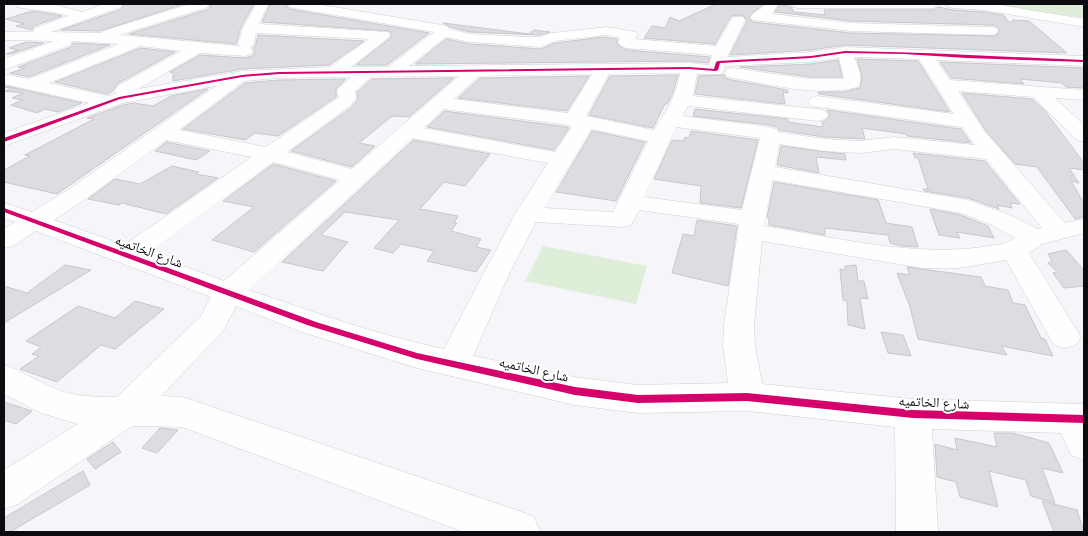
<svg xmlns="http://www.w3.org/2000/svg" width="1088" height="536" viewBox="0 0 1088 536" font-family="Cabin,'Noto Naskh Arabic',sans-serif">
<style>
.green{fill:#deeed8}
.building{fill:#dddde1;stroke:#c7c7cc}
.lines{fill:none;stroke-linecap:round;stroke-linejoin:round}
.minor-casing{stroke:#d0d0d5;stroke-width:1}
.minor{fill:#fefefe;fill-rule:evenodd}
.cycleway-casing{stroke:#fff;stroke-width:3}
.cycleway{fill:#d6006c;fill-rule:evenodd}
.labels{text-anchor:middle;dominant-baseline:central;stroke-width:4;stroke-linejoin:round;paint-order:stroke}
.street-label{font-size:14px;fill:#0b0c10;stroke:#fff}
</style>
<rect width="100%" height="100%" fill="#f5f5fa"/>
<g class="green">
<polygon points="994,4 1084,4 1084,18"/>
<polygon points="543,246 647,266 636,304 525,281"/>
</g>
<g class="building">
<polygon points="124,4 184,4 100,31 61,30 122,9"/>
<polygon points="211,4 254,4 241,27 236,44 129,34 209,9"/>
<polygon points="270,4 286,4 289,9 429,33 387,65 356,65 389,39 392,36 390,31 262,22"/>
<polygon points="716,4 764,4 749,16 752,22 851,33 996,36 1000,30 996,26 991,25 851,21 775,12 780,4 791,7 794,12 825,15 824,10 933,10 938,7 953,10 984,12 1003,15 1010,23 1013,20 1029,21 1067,53 845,45 811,50 730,55 747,21 743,15 731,16 715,44 644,38 652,26 665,28 670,17 679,21"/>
<polygon points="32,11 53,14 62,16 34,26 32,30 16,26 24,24 6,19"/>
<polygon points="443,23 529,34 534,30 550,32 539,35 470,32 450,27"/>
<polygon points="258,35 364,41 329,65 242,69 173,81 173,73 170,72 200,55 245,58 252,56 255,52 253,48 256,44"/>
<polygon points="603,37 617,39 617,44 626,50 710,57 708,63 689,61 415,64 446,39 470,44 541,49 555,43"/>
<polygon points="26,42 44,43 11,54 6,54 18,50 9,48"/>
<polygon points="73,43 110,45 29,77 10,73 25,68 18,67 71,47"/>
<polygon points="140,48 175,52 117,84 113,91 107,94 55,82"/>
<polygon points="857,59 918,61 950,112 819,94 818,92 843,92 860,88 862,76"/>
<polygon points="838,60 842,77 810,77 740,67 811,64"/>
<polygon points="940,62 1084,68 1084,88 1066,87 1062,83 1020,79 1024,84 951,78"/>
<polygon points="678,75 672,95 667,104 665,104 653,128 589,115 610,76"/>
<polygon points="724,75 727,79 787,90 788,93 783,92 785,104 695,94 699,76"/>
<polygon points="589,76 567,111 458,98 480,78"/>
<polygon points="454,78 409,117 392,116 359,143 375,146 352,167 291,151 352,107 358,99 357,92 372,79"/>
<polygon points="346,79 336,89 336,97 278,136 255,133 245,140 183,129 245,83 279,80"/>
<polygon points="6,86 82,103 58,112 45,109 37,113 11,105 23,100 12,98 23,93 5,91 12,88 4,87"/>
<polygon points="208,89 57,194 4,182 4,170 30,156 25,155 94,119 87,118 123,105 134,103 153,106 171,96"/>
<polygon points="962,93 1032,99 1045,111 1084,163 1084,170 1069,168 1079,183 1071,181 1084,203 1084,217 1075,219 1037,167 1015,164 986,131"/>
<polygon points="695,109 788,119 788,122 823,127 822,122 826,120 830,115 827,110 961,129 971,143 907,136 906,134 862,128 865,139 824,137 779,130 777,127 769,125 693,116"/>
<polygon points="444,111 567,127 569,128 554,150 427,127"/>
<polygon points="592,131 645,142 616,201 556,192"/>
<polygon points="691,131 758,140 741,208 700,203 701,186 654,179 672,140 684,141 685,137 689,138"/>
<polygon points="413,140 490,154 465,186 444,182 420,209 458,216 454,223 457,223 451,231 481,239 476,247 491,250 476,272 427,261 434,251 401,244 393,253 374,248 399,220 345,212 321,235 348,242 323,271 282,262"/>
<polygon points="166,142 210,151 196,160 155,151"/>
<polygon points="781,146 845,154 846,160 816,157 819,173 777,165"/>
<polygon points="913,153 985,161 1020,204 1010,203 1012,208 997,205 999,209 968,198 924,191 923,189 928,189 918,158 915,158"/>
<polygon points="273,164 336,181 254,252 212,240 254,207 223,201"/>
<polygon points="172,166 199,172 196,174 218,178 166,214 122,203 119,205 88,199 115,179 140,184"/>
<polygon points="774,182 878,200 886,223 912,227 918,247 901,246 890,243 888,235 825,228 825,235 769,225 769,218 767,217"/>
<polygon points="930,209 961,215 988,226 994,238 957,232 960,238 939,235"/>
<polygon points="697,220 737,226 728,286 672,273 683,234 694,236"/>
<polygon points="1066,250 1084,270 1084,286 1064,288 1053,273 1057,272 1048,263 1052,261 1048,254"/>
<polygon points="65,265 91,270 4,323 4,286 27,293"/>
<polygon points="856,265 858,281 864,281 868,299 860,298 865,329 848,325 847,301 843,300 840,269 845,270 845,266"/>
<polygon points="907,267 981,277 985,286 1008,290 1013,303 1025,305 1041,338 1045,339 1053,356 1001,346 1007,355 918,339 910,307 897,273 910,275"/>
<polygon points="135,301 164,309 115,349 101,345 57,382 20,369 39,356 32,354 41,347 26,341 78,306 115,318"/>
<polygon points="881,332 903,335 911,356 888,353"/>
<polygon points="4,402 32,411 16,424 4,420"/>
<polygon points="160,428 178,430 157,453 142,448"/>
<polygon points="994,433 1013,433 1049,443 1063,473 1042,468 1055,503 1031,496 1026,480 989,471 998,507 960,497 956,482 937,477 935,444 957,450 955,438 997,447"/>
<polygon points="113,442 121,452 95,469 87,459"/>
<polygon points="83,471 90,485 10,532 4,532 4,518"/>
<polygon points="1042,501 1077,510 1084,532 1054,532"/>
</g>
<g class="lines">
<g class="minor-casing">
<g id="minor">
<path d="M16,4h36l30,8 22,-8h18l-1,3 -70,25 50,1 2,-2 87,-27h19l-1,3 -88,28 120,11 -2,-2 5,-16 13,-24h12l-9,20 129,8 2,3 -2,3 -37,29h37l46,-35 -140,-24 -5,-1 -1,-3h28l126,21 5,1 2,3 21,5 58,3h11l13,-4 55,-6 29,5 2,3 -3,4 81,7 17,-29h10l2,3 -18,37 84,-5 34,-5 239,9v10l-148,-6 14,20 134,10v10l-29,-2 29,27v17l-7,-2 -44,-43 -75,-6 27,41 80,91 19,-4v14l-42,11 -13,9 52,84 -5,8 -11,3 -11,-3 -48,-85 -47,8h-37l-160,-27 -8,84 1,20 7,39 151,15 171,5v56l-13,-5 -10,-22 -129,-4 6,103h-42l-1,-105 -148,-16 -109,2 -63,-8 -158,-37 -115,-36 -66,-26 -13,25 -62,65 22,1 336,114 15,6 6,15h-76l-282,-105 -50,-1 -114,78 -14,5v-39l74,-46 -37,-11 -37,-19v-29c20,6 37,19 57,26 18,6 38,6 56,6l84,-81 10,-19 -175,-66 -23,15 -9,2v-19l11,-7 -11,-4v-15l28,9 36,-22 148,-104 -93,17 -119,43v-13l85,-30 -85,-19v-10l25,5 90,-35 -47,-3 -2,4 -66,25v-11l50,-18 -50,-1v-8h29l2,-4 33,-12 -15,-4 -31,-4 -5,-1zM256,33l113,6 -39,28 -88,4 -104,18 62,-36 45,3 6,-2 2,-3 -3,-3 4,-4zM607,35l13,3 -2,5 3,3 5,2 86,7 -3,10 -20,-2 -280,3 37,-29 24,5 71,5 14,-6zM140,46l41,5 -63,35 -3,4 2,3 -9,3 -59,-13zM854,57l65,2 35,55 -137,-18 -6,2 -3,4 3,4 151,21 13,18 -81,-8 -34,4 -36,-2 -46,-7 -2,-3 -7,-2 -87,-11 6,-10 130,15 7,-2 3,-4 -3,-4 -7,-2 -125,-13 4,-22h25l3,-8 86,-4 28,-4 5,21h-34l-77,-11 -6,1 -2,4 2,4 6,1c40,7 85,19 125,9 6,-9 0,-20 -4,-30zM680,73c-3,22 -14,38 -26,57l-68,-14 23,-42zM592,74l-24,39 -114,-14 25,-23zM459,76l-107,93 -65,-17 64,-47 5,-7 -1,-7 16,-14zM351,77l-14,13 1,8 -72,49 -87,-17 65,-49 35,-3zM443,109l125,16 3,3 -16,24 -132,-24zM676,127l84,11 -18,72 -98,-13zM591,129l57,12 -35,71 -69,-4zM412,138l136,25 -33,51 -71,135c-67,-14 -131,-37 -195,-59zM166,140l86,17 -128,88 -70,-25 30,-20zM779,144l45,7 36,2 34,-4 92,10 56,69 -5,1 -27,-14 -42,-15 -193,-33zM273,162l67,18 -116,101 -76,-28zM772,180l190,33 30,12 23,13c-10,7 -21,7 -33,9 -69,10 -149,-10 -218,-21zM639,210l100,14 -15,101 -1,20 5,38 -90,2 -63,-8 -102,-21 37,-84 26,-50 86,5 9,-2z"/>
<path d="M766,4h12l-6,10 79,9 140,4 5,1 2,3 -2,3 -5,1 -140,-4 -99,-11 -2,-3c4,-6 11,-7 16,-13z"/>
<polygon points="792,4 939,4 933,8 798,8 793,7"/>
<polygon points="947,4 994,4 1084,19 1084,27 984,10 953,8 948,7"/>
</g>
</g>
<use href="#minor" class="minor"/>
<g class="cycleway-casing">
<g id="cycleway">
<path d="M845,51c80,1 159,6 239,9v2l-117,-4 -63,-4 -59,-1 -34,5 -91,5 -2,7 -2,1 -27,-2 -410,5 -37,3 -122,22 -116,43v-4l115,-41 123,-22 37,-3 410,-5 25,2 2,-7 2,-1 93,-5z"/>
<polygon points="4,208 316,322 417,353 575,387 638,395 747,393 913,410 1084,415 1084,423 913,418 747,401 638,403 575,395 417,359 310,326 4,212"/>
</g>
</g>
<use href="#cycleway" class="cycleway"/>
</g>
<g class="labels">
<g class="street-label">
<text transform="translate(149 251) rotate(20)">شارع الخاتميه</text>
<text transform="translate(534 369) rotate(13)">شارع الخاتميه</text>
<text transform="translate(934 402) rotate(3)">شارع الخاتميه</text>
</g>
</g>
<rect width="1088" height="536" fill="none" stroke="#0b0c10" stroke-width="10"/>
</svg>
